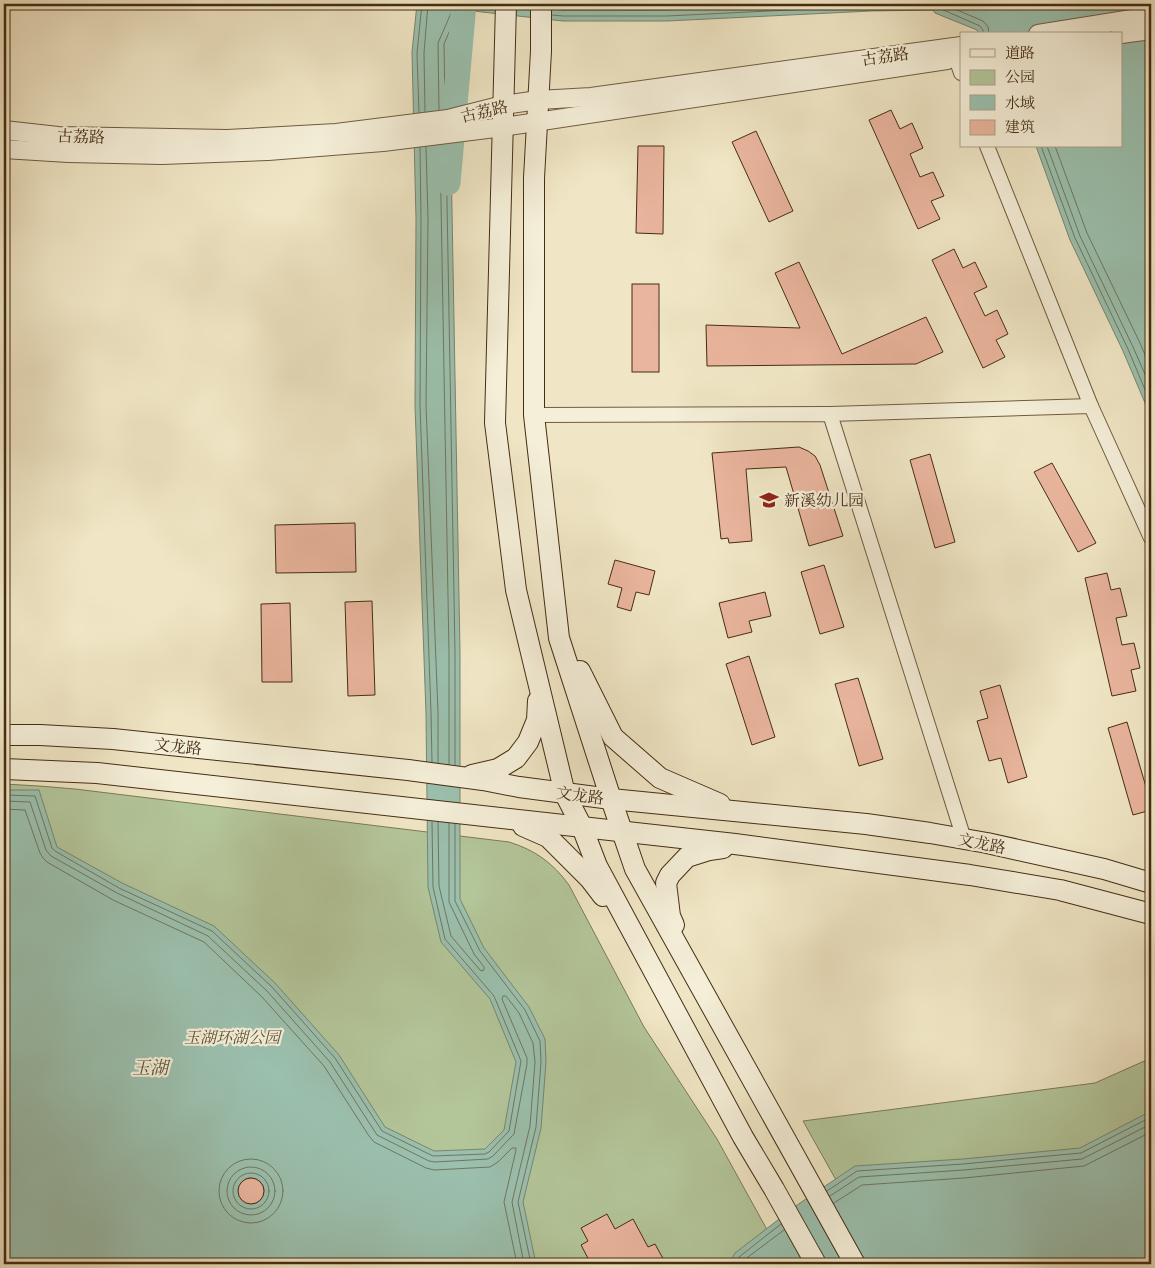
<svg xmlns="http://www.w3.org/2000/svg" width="1155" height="1268" viewBox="0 0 1155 1268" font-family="'Libre Caslon Text','Noto Serif SC',serif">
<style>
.green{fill:#b3c69a;stroke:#7c7a56}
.water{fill:#9bc0ae;stroke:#798570;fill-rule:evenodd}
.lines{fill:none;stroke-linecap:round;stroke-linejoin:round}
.shore{stroke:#707660;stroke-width:1}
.river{stroke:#9bc0ae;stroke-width:25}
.building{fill:#eab59e;stroke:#452d13}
.minor-casing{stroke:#705b40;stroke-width:16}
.tertiary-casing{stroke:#705b40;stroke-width:20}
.secondary-casing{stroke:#452d13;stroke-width:22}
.minor{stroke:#f5efd9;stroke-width:14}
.tertiary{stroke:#f5efd9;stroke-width:18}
.secondary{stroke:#f5efd9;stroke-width:20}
.labels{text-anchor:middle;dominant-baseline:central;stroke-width:4.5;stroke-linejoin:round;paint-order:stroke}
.street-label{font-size:16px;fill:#452d13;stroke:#f5efd9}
.poi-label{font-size:16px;fill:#452d13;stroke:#f5efd9;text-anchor:start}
.park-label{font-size:16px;font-style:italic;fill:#605335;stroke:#f5efd9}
.water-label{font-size:18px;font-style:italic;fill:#5a523a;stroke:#f5efd9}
</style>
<rect width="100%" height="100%" fill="#f0e6c5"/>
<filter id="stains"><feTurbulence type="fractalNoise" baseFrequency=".004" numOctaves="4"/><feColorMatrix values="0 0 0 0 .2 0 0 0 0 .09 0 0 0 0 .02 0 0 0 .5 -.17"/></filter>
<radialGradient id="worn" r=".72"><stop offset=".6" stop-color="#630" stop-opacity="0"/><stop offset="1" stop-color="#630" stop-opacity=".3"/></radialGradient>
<g class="green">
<path d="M4,784l35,2 36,3 434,53c26,8 44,21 60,43l75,142 73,112 69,125h-782z"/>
<polygon points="1151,1058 1151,1264 883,1264 803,1121 1095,1083"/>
</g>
<g class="water">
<path d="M417,4h734v413l-28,-66 -53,-111 -34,-94h85v-112h-142l-2,-4 -42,-17 -2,-3 -62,1 -204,10h-104l-99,-11 -15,35 11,608v246l24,49 45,59 16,32 1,23 -5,66 -18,74 13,62h-532v-474h35l18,57 65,36 92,43 61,57 64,72 46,72 49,24 51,-2 19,-19 12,-68 -26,-63 -49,-57 -13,-55 -2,-173 -11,-309 1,-186 -4,-167zM248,1178c10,-1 19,7 15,17 -8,23 -41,-5 -15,-17z"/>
<polygon points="1151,1111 1151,1259 1143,1264 729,1264 735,1253 800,1203 855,1166 963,1159 1080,1148"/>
</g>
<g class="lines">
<g class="shore">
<polyline points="943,4 983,21 988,27 989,34"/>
<polyline points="552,9 563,10 666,10 791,4"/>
<polyline points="552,15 563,16 667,16 870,6 932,5 980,26 983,30 983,34"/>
<polyline points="445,109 444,44 459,9 465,5 495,8"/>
<polyline points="439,110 438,43 455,4"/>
<polyline points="425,112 424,53 428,4"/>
<polyline points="419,113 417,53 422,4"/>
<polyline points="446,144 455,653 455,765"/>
<polyline points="440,145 449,653 449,764"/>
<polyline points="1041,146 1075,238 1128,349 1151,404"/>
<polyline points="1047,146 1080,236 1133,347 1151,388"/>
<polyline points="1055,146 1087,233 1140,343 1151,369"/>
<polyline points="420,147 421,219 420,405 431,713 432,762"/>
<polyline points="426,147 428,219 426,405 438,713 438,763"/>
<polyline points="4,795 35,796 52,848 55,851 119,888 212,931 272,987 335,1058 382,1131 433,1156 485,1154 489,1152 509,1131 521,1061 494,996 445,939 433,887 432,822"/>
<polyline points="4,801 30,802 46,850 51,856 117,893 208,936 267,991 330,1062 377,1135 429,1161 435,1162 488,1159 493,1156 514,1134 527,1064 527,1058 502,999 503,996 506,996 519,1013 533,1043 535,1062 530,1126 512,1202 524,1264"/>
<polyline points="4,809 25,810 40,853 43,858 47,862 113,900 204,942 262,997 324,1066 369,1136 374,1142 426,1168 434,1170 490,1167 498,1162 512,1148 516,1148 516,1150 504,1202 517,1264"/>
<polyline points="438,822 439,886 451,936 480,970 483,971 484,969 484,967 474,954 449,902 449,823"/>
<polyline points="455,824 455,901 480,951 525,1010 540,1041 541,1062 536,1127 518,1202 531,1264"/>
<circle cx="251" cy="1191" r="32"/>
<circle cx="251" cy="1191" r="24"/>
<circle cx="251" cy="1191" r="18"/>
<polyline points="827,1191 857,1171 963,1164 1081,1153 1151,1117"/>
<polyline points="830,1196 859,1177 964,1170 1082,1159 1151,1124"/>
<polyline points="834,1203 862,1185 964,1178 1084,1166 1151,1132"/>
<polyline points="735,1264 739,1257 781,1224"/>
<polyline points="742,1264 744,1260 784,1230"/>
</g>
<polyline class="river" points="448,183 464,4"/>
</g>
<g class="building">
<polygon points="891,110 900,129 912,123 923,148 910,154 920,177 933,172 944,196 931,201 940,219 918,229 869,120"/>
<polygon points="756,131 793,211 769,222 732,142"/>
<polygon points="638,146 664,146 663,234 636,233"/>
<polygon points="954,249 963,268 975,262 987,287 974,293 985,316 997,310 1008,334 996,340 1005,357 983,368 932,260"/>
<polygon points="799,262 842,354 926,317 943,352 916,364 707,366 706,325 800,328 775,273"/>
<rect x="632" y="284" width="27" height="88"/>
<polygon points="799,447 808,451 815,456 820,465 843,536 809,546 786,467 746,469 752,541 729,543 728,538 721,539 712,453"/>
<polygon points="930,454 955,542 935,548 910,460"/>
<polygon points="1052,463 1096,543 1078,552 1034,472"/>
<polygon points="355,523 356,572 276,573 275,525"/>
<polygon points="615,560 655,571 649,595 636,592 631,611 617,607 622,588 608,584"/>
<polygon points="824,565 844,627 820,634 801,572"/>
<polygon points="1107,573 1111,590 1120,588 1127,616 1116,618 1122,645 1134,643 1140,668 1131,670 1136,691 1112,696 1085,578"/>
<polygon points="765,592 771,616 749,621 752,632 728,638 719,603"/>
<polygon points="372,601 375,695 348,696 345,602"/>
<polygon points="290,603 292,682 262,682 261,604"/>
<polygon points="749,656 775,737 752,745 726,664"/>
<polygon points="858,678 883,759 859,766 835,684"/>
<polygon points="1000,685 1027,777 1008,783 1001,758 989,761 977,721 988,718 980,691"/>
<polygon points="1127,722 1151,804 1151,810 1133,815 1108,728"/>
<circle cx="251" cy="1191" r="13"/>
<polygon points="607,1214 615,1229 633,1219 648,1247 655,1244 666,1264 591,1264 581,1245 588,1241 581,1228"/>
</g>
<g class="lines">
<g class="minor-casing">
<g id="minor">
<polyline points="956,58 961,73"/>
<polyline points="987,146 1091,406"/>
<polyline points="830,414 1091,406 1151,538"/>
<polyline points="534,415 830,414 964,839"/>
</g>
</g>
<g class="tertiary-casing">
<g id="tertiary">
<polyline points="1038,34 1151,16"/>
<polyline points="1121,34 1151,30"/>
<polyline points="4,130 58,136 227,139 336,133 448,119 503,105 538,100 591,97 961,46"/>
<polyline points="4,149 68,153 162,155 268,151 383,142 503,127 947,60"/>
</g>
</g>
<g class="secondary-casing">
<g id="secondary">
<polyline points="506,4 495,423 516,590 565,794 582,827 597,866 743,1137 774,1189 816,1264"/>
<polyline points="541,4 541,51 534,178 534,415 559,638 611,799 635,869 855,1264"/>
<polyline points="580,671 613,737 660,778 720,804"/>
<polyline points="4,735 40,735 113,739 408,770 483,780 519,787 611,799 866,824 930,833 987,843 1104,869 1151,883"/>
<polyline points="4,769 97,773 735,844 970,875 1060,890 1151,914"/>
<polyline points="472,775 498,769 516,758 528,742 537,720 538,701"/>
<polyline points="523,826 548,837 590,879 603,896"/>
<polyline points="674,925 670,916 666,883 670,875 687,857 709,850 723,848"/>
</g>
</g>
<use href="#minor" class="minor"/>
<use href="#tertiary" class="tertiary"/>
<use href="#secondary" class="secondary"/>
</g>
<defs>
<g id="school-bare" transform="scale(1.5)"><path d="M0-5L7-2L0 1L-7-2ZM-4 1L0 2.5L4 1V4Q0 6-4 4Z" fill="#8f2418" stroke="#f5efd9" stroke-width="2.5" paint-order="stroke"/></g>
</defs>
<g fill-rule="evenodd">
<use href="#school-bare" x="769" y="500"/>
</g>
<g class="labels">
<g class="street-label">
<text transform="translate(885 56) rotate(-8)">古荔路</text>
<text transform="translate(484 111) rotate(-13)">古荔路</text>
<text transform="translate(81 136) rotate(2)">古荔路</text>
<text transform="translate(178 746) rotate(6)">文龙路</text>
<text transform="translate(580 795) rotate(7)">文龙路</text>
<text transform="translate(982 843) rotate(11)">文龙路</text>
</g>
<g class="poi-label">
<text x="784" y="500">新溪幼儿园</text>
</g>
<g class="park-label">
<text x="232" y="1037">玉湖环湖公园</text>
</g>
<g class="water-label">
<text x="150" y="1068">玉湖</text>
</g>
</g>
<rect width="1155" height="1268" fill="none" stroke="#f0e6c5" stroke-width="20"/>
<rect x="5" y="5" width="1145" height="1258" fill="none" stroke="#452d13" stroke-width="2.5"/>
<rect x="10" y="10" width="1135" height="1248" fill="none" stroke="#452d13"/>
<rect x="960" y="32" width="162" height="115" fill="#f5efd9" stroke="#afa18a"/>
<rect x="970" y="49" width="25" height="8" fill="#f5efd9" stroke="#afa18a"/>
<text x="1005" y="58" font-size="15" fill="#452d13">道路</text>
<rect x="970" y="70" width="25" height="15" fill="#b3c69a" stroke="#afa18a"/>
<text x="1005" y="82" font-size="15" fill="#452d13">公园</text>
<rect x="970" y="95" width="25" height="15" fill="#9bc0ae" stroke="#afa18a"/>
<text x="1005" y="108" font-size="15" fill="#452d13">水域</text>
<rect x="970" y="120" width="25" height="15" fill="#eab59e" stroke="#afa18a"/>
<text x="1005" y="132" font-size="15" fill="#452d13">建筑</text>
<rect width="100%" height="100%" filter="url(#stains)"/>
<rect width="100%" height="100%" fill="url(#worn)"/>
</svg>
